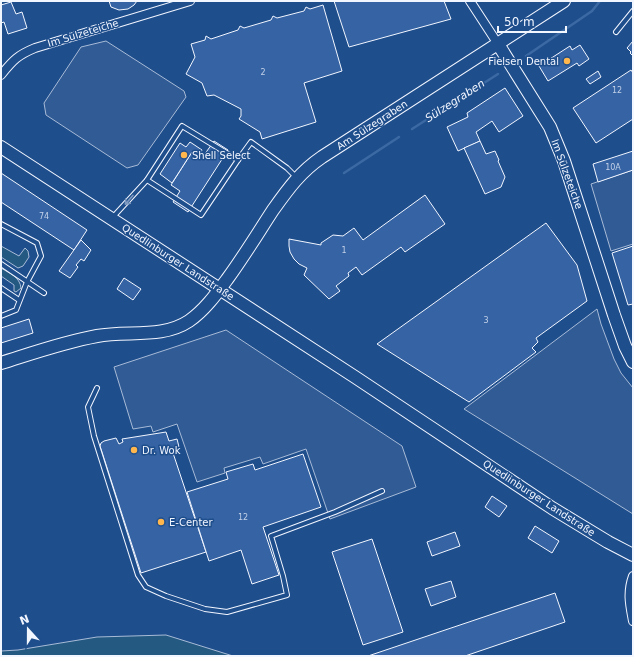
<svg xmlns="http://www.w3.org/2000/svg" width="634" height="657" viewBox="0 0 634 657" font-family="'DejaVu Sans',sans-serif">
<style>
.green{fill:#245a82;stroke:#a8bbd7}
.parking{fill:#305b95;stroke:#a8bbd7}
.lines{fill:none;stroke-linecap:round;stroke-linejoin:round}
.stream{stroke:#3b69a3;stroke-width:2.5}
.building{fill:#3563a3;stroke:#f2f6ff}
.lane-casing{stroke:#f2f6ff;stroke-width:6}
.street-casing{stroke:#f2f6ff;stroke-width:10}
.secondary-casing{stroke:#f2f6ff;stroke-width:14}
.lane{stroke:#1f4e8c;stroke-width:4}
.street{stroke:#1f4e8c;stroke-width:8}
.secondary{stroke:#1f4e8c;stroke-width:12}
.oneway{stroke:#7e9ac0}
.poi-dot{fill:#ffb74d;stroke:#1f4e8c;stroke-width:1.5}
.labels{text-anchor:middle;dominant-baseline:central;stroke-width:3;stroke-linejoin:round;paint-order:stroke}
.number-label{font-size:8px;fill:#c3d1e8}
.street-label{font-size:10px;fill:#f2f6ff;stroke:#1f4e8c}
.poi-label{font-size:10px;fill:#f2f6ff;stroke:#1f4e8c;text-anchor:start}
.water-label{font-size:11px;font-style:italic;fill:#f2f6ff;stroke:#1f4e8c}
</style>
<rect width="100%" height="100%" fill="#1f4e8c"/>
<g class="green">
<polygon points="1,246 19,256 25,248 28,251 29,257 23,266 18,268 1,257"/>
<path d="M1,268c8,5 19,9 20,20l-5,4 -2,-1v-6l-13,-9z"/>
<polygon points="166,635 233,656 1,656 1,651 18,650 97,637"/>
</g>
<g class="parking">
<polygon points="106,41 184,91 186,97 138,165 127,168 46,115 44,103 81,47"/>
<polygon points="633,170 633,244 611,251 591,184"/>
<polygon points="597,309 601,324 614,359 621,373 633,388 633,514 464,409"/>
<polygon points="226,330 402,446 416,487 330,519 306,449 263,464 260,457 224,468 225,473 197,482 177,424 153,432 151,426 133,429 114,367"/>
</g>
<g class="lines">
<g class="stream">
<polyline points="526,56 592,11 600,1"/>
<polyline points="412,129 498,74"/>
<polyline points="344,173 399,137"/>
</g>
</g>
<g class="building">
<polygon points="109,1 137,1 134,5 128,9 119,10 111,7"/>
<polygon points="334,1 444,1 451,19 349,47"/>
<polygon points="11,2 16,14 22,12 27,28 8,34 4,22 1,23 1,5"/>
<polygon points="323,5 342,71 304,83 316,122 262,139 260,132 239,119 241,116 241,109 214,95 207,96 202,83 186,74 195,57 191,44 205,40 206,36 211,39 238,30 240,26 244,28 271,20 273,16 277,18 304,11 306,7 310,9"/>
<polygon points="633,41 633,56 630,53 631,52 627,48"/>
<polygon points="580,45 589,59 579,66 577,63 548,81 539,66 570,46 572,50"/>
<polygon points="631,70 633,73 633,119 596,143 573,108"/>
<polygon points="598,71 601,77 590,84 586,79"/>
<polygon points="505,88 523,116 499,132 492,121 476,132 480,141 458,151 447,127 468,117 467,113"/>
<polygon points="214,141 228,150 188,212 173,202 180,191 171,185 192,152 202,158"/>
<polygon points="480,141 486,154 495,151 499,160 498,161 505,177 501,187 485,194 464,148"/>
<polygon points="190,142 202,150 199,156 192,152 172,183 160,174 180,143 186,147"/>
<polygon points="633,151 633,170 598,182 593,164"/>
<polygon points="1,173 87,230 74,250 1,202"/>
<polygon points="425,195 445,224 405,252 401,247 362,275 356,267 348,273 349,276 336,286 340,291 329,299 304,275 307,268 299,264 294,259 290,252 289,246 289,239 321,245 321,243 333,235 343,236 354,228 363,240"/>
<polygon points="546,223 577,265 587,301 536,338 538,342 532,348 536,352 469,402 377,344"/>
<polygon points="81,240 91,250 84,261 81,259 76,265 78,267 70,278 59,271"/>
<polygon points="633,246 633,304 628,305 612,253"/>
<polygon points="124,278 141,289 133,300 117,289"/>
<polygon points="29,319 33,333 1,343 1,328"/>
<polygon points="166,432 169,441 177,439 179,447 172,450 206,552 141,573 100,446 101,443 104,441 116,438 119,444 123,442 122,439"/>
<polygon points="303,454 321,507 263,527 279,575 252,584 241,550 209,561 187,492 228,479 226,472 253,464 255,470"/>
<polygon points="492,496 507,506 499,517 485,507"/>
<polygon points="535,526 559,541 552,553 528,538"/>
<polygon points="455,532 460,546 432,556 427,542"/>
<polygon points="372,539 403,632 363,645 332,552"/>
<polygon points="451,581 456,597 431,606 425,589"/>
<polygon points="555,593 565,622 465,656 368,656"/>
</g>
<g class="lines">
<g class="lane-casing">
<g id="lane">
<polyline points="616,32 633,11"/>
<polyline points="147,180 201,215 238,160"/>
<polyline points="113,217 147,180 182,126 238,160 251,142 287,168 297,178"/>
<polyline points="1,224 37,243 41,256 27,282 16,310 1,316"/>
<polyline points="1,264 44,293"/>
<polyline points="1,288 19,300"/>
<polyline points="97,388 88,407 94,436 138,575 146,587 166,596 205,609 227,612 287,595 283,576 271,536 335,512 382,491"/>
</g>
</g>
<g class="street-casing">
<g id="street">
<polyline points="470,1 498,44"/>
<path d="M1,75c12,-15 17,-20 34,-27l155,-47"/>
<path d="M633,576c-6,17 -3,29 0,45"/>
</g>
</g>
<g class="secondary-casing">
<g id="secondary">
<polyline points="498,44 550,127 564,161 614,315 625,346 633,362"/>
<polyline points="1,147 355,377 552,508 608,542 633,555"/>
<path d="M1,363c32,-10 63,-21 96,-27 30,-6 65,3 92,-15 16,-11 28,-28 39,-43 16,-22 30,-45 45,-68 15,-21 27,-38 49,-53l242,-156"/>
</g>
</g>
<use href="#lane" class="lane"/>
<use href="#street" class="street"/>
<use href="#secondary" class="secondary"/>
</g>
<defs><path id="oneway-shaft" d="M-6 0H5M1.5-3L5.5 0L1.5 3" fill="none" stroke-width="1.6" stroke-linecap="round" stroke-linejoin="round"/></defs>
<use class="oneway" href="#oneway-shaft" transform="translate(129 200) rotate(131)"/>
<g class="poi-dot">
<circle cx="567" cy="61" r="4"/>
<circle cx="184" cy="155" r="4"/>
<circle cx="134" cy="450" r="4"/>
<circle cx="161" cy="522" r="4"/>
</g>
<g class="labels">
<g class="number-label">
<text x="263" y="72">2</text>
<text x="617" y="90">12</text>
<text x="613" y="167">10A</text>
<text x="44" y="216">74</text>
<text x="344" y="250">1</text>
<text x="486" y="320">3</text>
<text x="243" y="517">12</text>
</g>
<g class="street-label">
<text transform="translate(83 33) rotate(-17)">Im Sülzeteiche</text>
<text transform="translate(372 125) rotate(-33)">Am Sülzegraben</text>
<text transform="translate(567 174) rotate(70)">Im Sülzeteiche</text>
<text transform="translate(178 262) rotate(33)">Quedlinburger Landstraße</text>
<text transform="translate(539 498) rotate(33)">Quedlinburger Landstraße</text>
</g>
<g class="poi-label">
<text x="559" y="61" text-anchor="end">Fielsen Dental</text>
<text x="192" y="155">Shell Select</text>
<text x="142" y="450">Dr. Wok</text>
<text x="169" y="522">E-Center</text>
</g>
<g class="water-label">
<text transform="translate(455 101) rotate(-33)">Sülzegraben</text>
</g>
</g>
<rect width="634" height="657" fill="none" stroke="#f2f6ff" stroke-width="4"/>
<g transform="translate(28 629) rotate(339)" stroke="#1f4e8c" stroke-width="3" paint-order="stroke">
<path d="M0-3L7 15L0 10L-7 15Z" fill="#f2f6ff"/>
<text y="-6" font-size="11" font-weight="bold" text-anchor="middle" fill="#f2f6ff">N</text>
</g>
<path d="M498 26v6h68v-6" fill="none" stroke="#f2f6ff" stroke-width="2"/>
<text x="504" y="26" font-size="12" fill="#f2f6ff" stroke="#1f4e8c" stroke-width="3" paint-order="stroke">50 m</text>
</svg>
